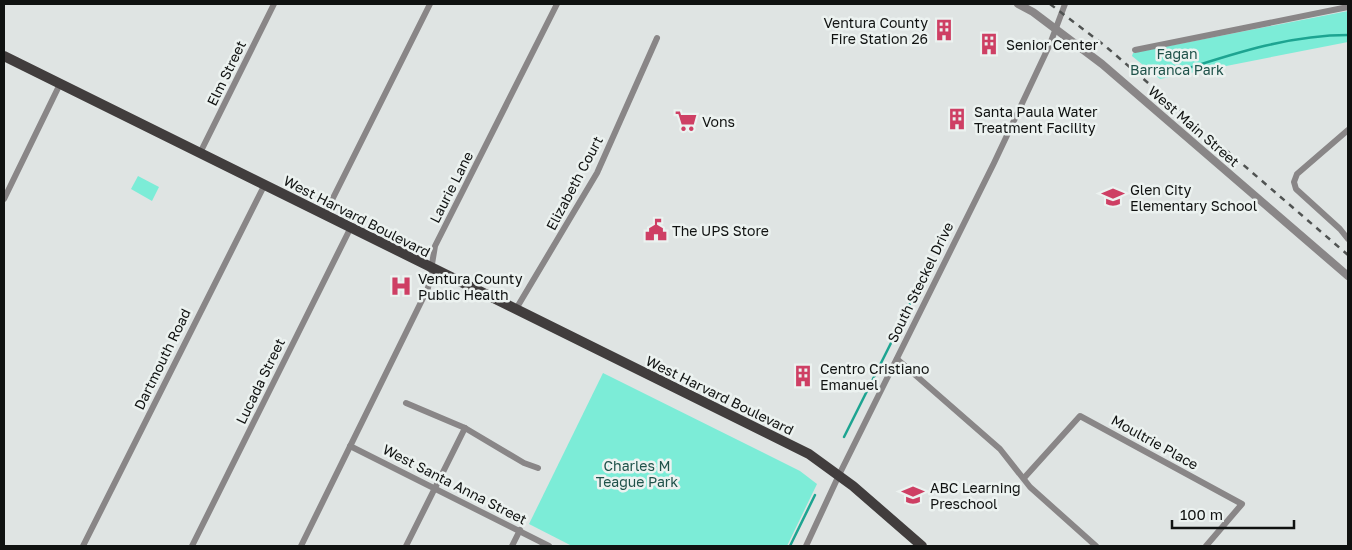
<svg xmlns="http://www.w3.org/2000/svg" width="1352" height="550" viewBox="0 0 1352 550" font-family="'Golos Text',sans-serif">
<style>
.park{fill:#7cecd7}
.lines{fill:none;stroke-linecap:round;stroke-linejoin:round}
.stream{stroke:#1da491;stroke-width:2.5}
.minor{stroke:#898687;stroke-width:6}
.tertiary{stroke:#898687;stroke-width:8}
.primary{stroke:#413d3d;stroke-width:10}
.rail{stroke:#505352;stroke-width:2.5;stroke-dasharray:6 6;stroke-linecap:butt}
.labels{text-anchor:middle;dominant-baseline:central;stroke-width:5;stroke-linejoin:round;paint-order:stroke}
.poi-label{font-size:14px;fill:#101211;stroke:#ecf2f0;text-anchor:start}
.park-label{font-size:14px;fill:#1f524a;stroke:#ecf2f0}
.street-label{font-size:14px;fill:#101211;stroke:#ecf2f0}
</style>
<rect width="100%" height="100%" fill="#dfe4e3"/>
<g class="park">
<polygon points="1348,11 1348,42 1160,79 1132,56 1133,53"/>
<polygon points="138,176 159,187 152,201 131,189"/>
<polygon points="603,373 800,471 817,484 787,546 572,546 529,524"/>
</g>
<g class="lines">
<g class="stream">
<path d="M1164,76c60,-19 120,-41 184,-41"/>
<polyline points="898,329 929,264"/>
<polyline points="844,437 893,339"/>
<polyline points="790,546 815,495"/>
</g>
<g class="minor">
<polyline points="1135,50 1348,7"/>
<polyline points="1348,130 1297,174 1294,182 1296,189 1340,229 1348,239"/>
<polyline points="200,153 274,4"/>
<polyline points="4,199 60,84"/>
<polyline points="325,214 430,4"/>
<polyline points="516,309 597,173 657,38"/>
<polyline points="897,359 1000,449 1030,487 1096,546"/>
<polyline points="406,403 465,428 524,463 538,468"/>
<polyline points="350,446 549,546"/>
<polyline points="1024,478 1080,416 1242,504 1206,546"/>
<polyline points="83,546 265,184"/>
<polyline points="192,546 351,227"/>
<polyline points="301,546 428,288 435,246 557,4"/>
<polyline points="406,546 465,428"/>
<polyline points="512,546 520,530"/>
<polyline points="806,546 839,475 994,163 1050,44 1065,4"/>
</g>
<polyline class="tertiary" points="1018,4 1033,12 1102,64 1348,276"/>
<polyline class="primary" points="4,56 809,454 853,486 922,546"/>
<polyline class="rail" points="1050,4 1104,45 1348,255"/>
</g>
<defs>
<g id="building-bare" transform="scale(1.725)"><path d="M-4-6H4V6H1V3H-1V6H-4ZM-2.5-4.3h1.7v1.8h-1.7ZM.8-4.3h1.7v1.8H.8ZM-2.5-1h1.7V.8h-1.7ZM.8-1h1.7V.8H.8Z" fill="#ce3f64" stroke="#ecf2f0" stroke-width="2.5" paint-order="stroke"/></g>
<g id="supermarket-bare" transform="scale(1.725)"><path d="M-6-5.5h2.5l.6 2H6L4.5 2H-2.5L-4.4-4H-6ZM-1.5 3.2a1.3 1.3 0 1 0 .1 0ZM3 3.2a1.3 1.3 0 1 0 .1 0Z" fill="#ce3f64" stroke="#ecf2f0" stroke-width="2.5" paint-order="stroke"/></g>
<g id="school-bare" transform="scale(1.725)"><path d="M0-5L7-2L0 1L-7-2ZM-4 1L0 2.5L4 1V4Q0 6-4 4Z" fill="#ce3f64" stroke="#ecf2f0" stroke-width="2.5" paint-order="stroke"/></g>
<g id="civic-bare" transform="scale(1.725)"><path d="M-.6-6.5H3V-4.5H.6V-3L4-1V1h2V6H-6V1h2V-1L-.6-3ZM-1.2 2.5V6h2.4V2.5Z" fill="#ce3f64" stroke="#ecf2f0" stroke-width="2.5" paint-order="stroke"/></g>
<g id="hospital-bare" transform="scale(1.725)"><path d="M-5-5h3v3.5h4V-5h3V5h-3V1.5h-4V5h-3Z" fill="#ce3f64" stroke="#ecf2f0" stroke-width="2.5" paint-order="stroke"/></g>
</defs>
<g fill-rule="evenodd">
<use href="#building-bare" x="944" y="30"/>
<use href="#building-bare" x="989" y="44"/>
<use href="#building-bare" x="957" y="119"/>
<use href="#supermarket-bare" x="686" y="121"/>
<use href="#school-bare" x="1113" y="197"/>
<use href="#civic-bare" x="656" y="230"/>
<use href="#hospital-bare" x="401" y="286"/>
<use href="#building-bare" x="803" y="376"/>
<use href="#school-bare" x="913" y="495"/>
</g>
<g class="labels">
<g class="poi-label">
<text x="928" y="22" text-anchor="end">Ventura County<tspan x="928" dy="16">Fire Station 26</tspan></text>
<text x="1006" y="44">Senior Center</text>
<text x="974" y="111">Santa Paula Water<tspan x="974" dy="16">Treatment Facility</tspan></text>
<text x="702" y="121">Vons</text>
<text x="1130" y="189">Glen City<tspan x="1130" dy="16">Elementary School</tspan></text>
<text x="672" y="230">The UPS Store</text>
<text x="418" y="278">Ventura County<tspan x="418" dy="16">Public Health</tspan></text>
<text x="820" y="368">Centro Cristiano<tspan x="820" dy="16">Emanuel</tspan></text>
<text x="930" y="487">ABC Learning<tspan x="930" dy="16">Preschool</tspan></text>
</g>
<g class="park-label">
<text x="1177" y="53">Fagan<tspan x="1177" dy="16">Barranca Park</tspan></text>
<text x="637" y="465">Charles M<tspan x="637" dy="16">Teague Park</tspan></text>
</g>
<g class="street-label">
<text transform="translate(226 73) rotate(-64)">Elm Street</text>
<text transform="translate(1194 126) rotate(41)">West Main Street</text>
<text transform="translate(574 183) rotate(-62)">Elizabeth Court</text>
<text transform="translate(451 187) rotate(-63)">Laurie Lane</text>
<text transform="translate(357 216) rotate(27)">West Harvard Boulevard</text>
<text transform="translate(920 282) rotate(-64)">South Steckel Drive</text>
<text transform="translate(162 359) rotate(-64)">Dartmouth Road</text>
<text transform="translate(260 381) rotate(-64)">Lucada Street</text>
<text transform="translate(720 395) rotate(26)">West Harvard Boulevard</text>
<text transform="translate(1155 442) rotate(29)">Moultrie Place</text>
<text transform="translate(455 484) rotate(27)">West Santa Anna Street</text>
</g>
</g>
<rect width="1352" height="550" fill="none" stroke="#101211" stroke-width="10"/>
<path d="M1172 520v8h122v-8" fill="none" stroke="#101211" stroke-width="2.5"/>
<text x="1180" y="520" font-size="15" fill="#101211" stroke="#ecf2f0" stroke-width="4" paint-order="stroke">100 m</text>
</svg>
